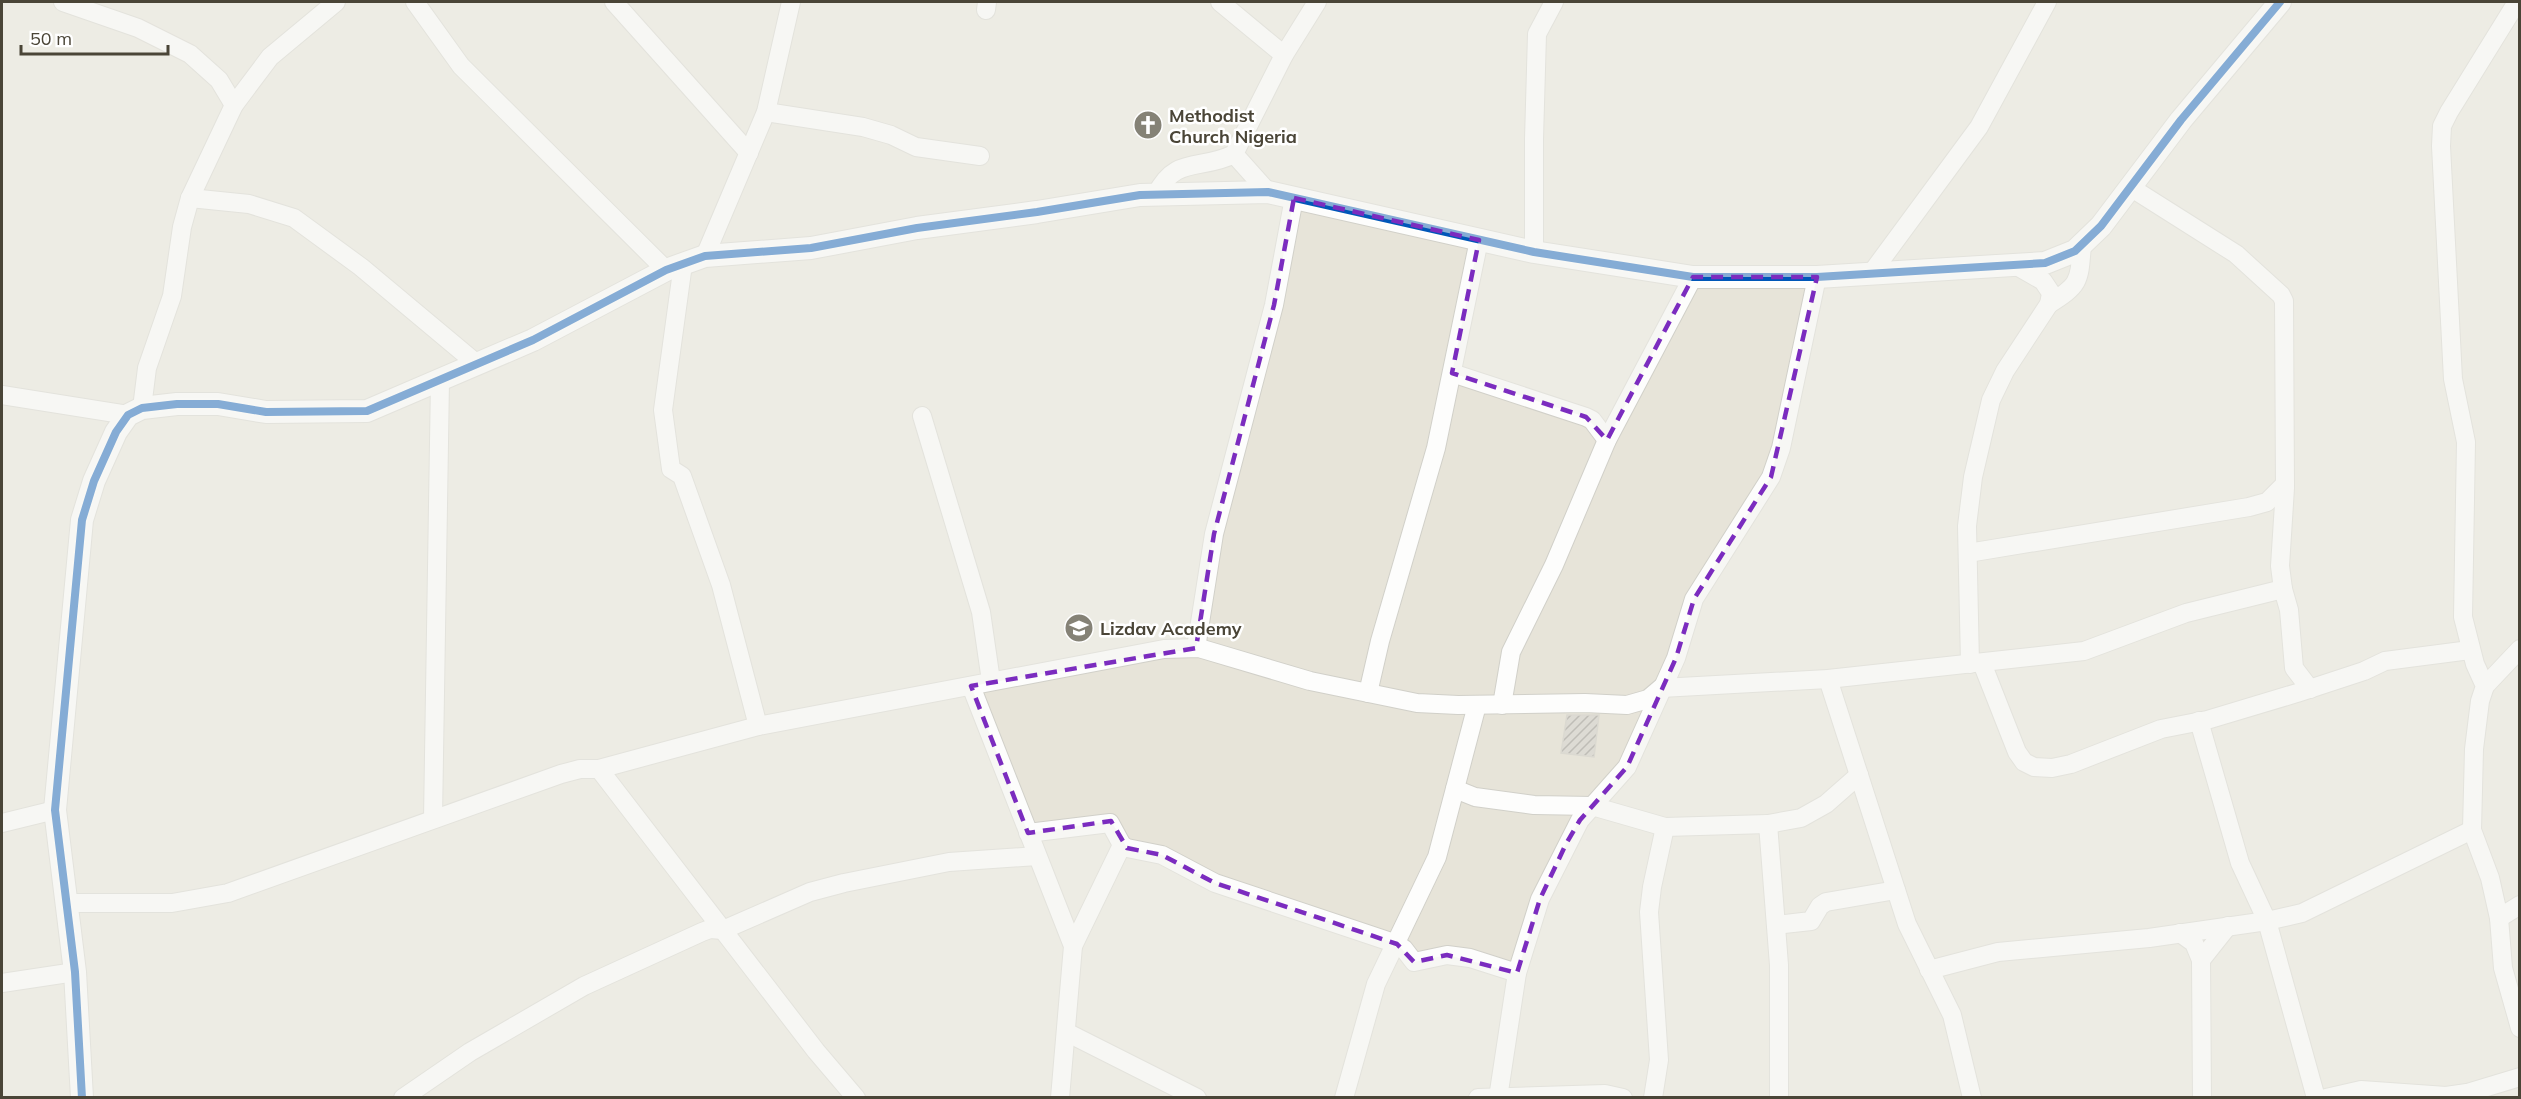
<svg xmlns="http://www.w3.org/2000/svg" width="2521" height="1099" viewBox="0 0 2521 1099" font-family="Mulish,sans-serif">
<style>
.residential{fill:#e7e4d9}
.building{fill:url(#building-hatch);stroke:#dbd9d1;stroke-width:1.5}
.lines{fill:none;stroke-linecap:round;stroke-linejoin:round}
.minor-casing{stroke:#d1d0c9;stroke-width:20}
.tertiary-casing{stroke:#d1d0c9;stroke-width:24}
.minor{stroke:#fdfdfc;stroke-width:18}
.tertiary{stroke:#fdfdfc;stroke-width:22}
.cycleway-casing{stroke:#fff;stroke-width:11}
.cycleway{stroke:#0057b8;stroke-width:8}
.marked{fill:none;stroke:#7b2cbf;stroke-width:4.5;stroke-dasharray:12 8;stroke-linejoin:round}
.labels{text-anchor:middle;dominant-baseline:central;stroke-width:5;stroke-linejoin:round;paint-order:stroke}
.poi-label{font-size:18px;font-weight:bold;fill:#4a4537;stroke:#fff;text-anchor:start}
</style>
<defs>
<pattern id="building-hatch" width="6" height="6" patternUnits="userSpaceOnUse" patternTransform="scale(1.5)"><rect width="6" height="6" fill="#dddbd4"/><path d="M-1 1l2-2M0 6l6-6M5 7l2-2" fill="none" stroke="#bfbdb7"/></pattern>
</defs>
<rect width="100%" height="100%" fill="#f3f2ec"/>
<rect class="residential" x="2" y="2" width="2517" height="1095"/>
<polygon class="building" points="1567,715 1599,715 1594,757 1561,753"/>
<g class="lines">
<g class="minor-casing">
<g id="minor">
<polyline points="63,2 138,28 190,54 219,80 234,105"/>
<polyline points="415,2 461,66 666,270"/>
<polyline points="614,2 749,153"/>
<polyline points="1220,2 1284,55"/>
<polyline points="2517,2 2449,112 2442,126 2441,146 2453,379 2466,442 2463,617 2475,664 2485,686 2480,701 2474,749 2472,830 2490,878 2499,918 2503,968 2520,1028"/>
<polyline points="986,10 987,2"/>
<polyline points="766,112 863,127 891,135 916,147 980,156"/>
<polyline points="1234,154 1268,192"/>
<polyline points="2130,187 2236,254 2281,295 2284,301 2285,488 2280,566 2283,589 2289,610 2294,668 2310,689"/>
<path d="M1156,195c19,-40 45,-24 78,-41l50,-99 33,-53"/>
<polyline points="190,198 249,204 294,218 361,267 477,364"/>
<polyline points="1534,252 1534,139 1537,34 1554,2"/>
<polyline points="705,256 766,112 791,2"/>
<polyline points="683,264 663,410 671,469 682,476 721,585 758,726"/>
<polyline points="1870,275 1979,127 2047,2"/>
<path d="M2049,304c32,-20 30,-23 33,-60"/>
<polyline points="1452,373 1586,417 1592,420 1607,440"/>
<polyline points="2,395 128,415"/>
<polyline points="142,408 147,368 172,296 182,227 190,198 234,105 270,57 336,2"/>
<polyline points="922,416 981,612 991,681"/>
<polyline points="1968,553 2249,507 2267,502 2285,484"/>
<polyline points="1196,648 1214,534 1274,305 1294,198"/>
<polyline points="1982,663 2017,752 2024,762 2034,767 2052,768 2071,764 2161,729 2207,720 2297,693 2364,671 2385,661 2470,650"/>
<polyline points="1970,664 1967,526 1973,477 1991,400 2005,371 2049,304 2051,293 2043,281 2015,265"/>
<polyline points="1828,679 1907,924 1952,1015 1972,1098"/>
<polyline points="971,686 1073,946 1060,1098"/>
<polyline points="2485,686 2520,649"/>
<polyline points="1368,693 1380,641 1436,448 1479,240"/>
<polyline points="1502,705 1511,652 1554,565 1607,440 1693,277"/>
<polyline points="2199,721 2240,863 2267,921 2316,1098"/>
<polyline points="599,769 816,1051 856,1098"/>
<polyline points="1455,789 1475,797 1534,805 1592,806 1665,827 1768,824 1801,818 1826,804 1859,775"/>
<polyline points="433,819 440,380"/>
<polyline points="2,823 55,810"/>
<polyline points="1768,824 1779,965 1779,1098"/>
<polyline points="1028,833 1110,823 1122,845 1127,848 1162,855 1215,883 1397,944 1404,949 1414,962 1447,955 1470,958 1517,973"/>
<polyline points="67,903 172,903 228,893 561,774 580,769 599,769 758,726 1164,649 1199,648 1310,681 1417,703 1458,705 1585,703 1627,705 1648,699 1661,688 1828,679 2084,651 2186,613 2283,589"/>
<polyline points="2499,918 2520,905"/>
<polyline points="1776,925 1811,921 1820,906 1826,902 1896,890"/>
<polyline points="2180,933 2194,943 2201,960 2202,1098"/>
<polyline points="1073,946 1122,845"/>
<polyline points="2201,960 2228,926"/>
<polyline points="1929,970 1998,952 2149,938 2267,921 2302,913 2472,830"/>
<polyline points="2,983 75,972"/>
<polyline points="1066,1032 1197,1098"/>
<polyline points="403,1098 470,1052 584,986 702,932 710,929 723,930 810,892 844,883 949,862 1037,856"/>
<polyline points="1344,1098 1376,984 1437,857 1477,705"/>
<polyline points="1478,1098 1605,1094 1623,1098"/>
<polyline points="1498,1098 1517,973 1540,899 1580,820 1627,767 1676,658 1694,599 1771,477 1781,448 1817,277"/>
<polyline points="1653,1098 1659,1060 1649,912 1652,887 1665,827"/>
<polyline points="2326,1098 2361,1090 2446,1096 2467,1093 2520,1077"/>
</g>
</g>
<g class="tertiary-casing">
<polyline id="tertiary" points="82,1098 75,972 55,810 82,520 94,481 116,432 128,415 142,408 177,404 218,404 266,412 367,411 533,340 666,270 705,256 811,248 917,228 1037,212 1140,195 1268,192 1534,252 1693,277 1817,277 2045,263 2075,251 2101,226 2181,120 2280,2"/>
</g>
<use href="#minor" class="minor"/>
<use href="#tertiary" class="tertiary"/>
<g class="cycleway-casing">
<polyline id="cycleway" points="82,1098 75,972 55,810 82,520 94,481 116,432 128,415 142,408 177,404 218,404 266,412 367,411 533,340 666,270 705,256 811,248 917,228 1037,212 1140,195 1268,192 1534,252 1693,277 1817,277 2045,263 2075,251 2101,226 2181,120 2280,2"/>
</g>
<use href="#cycleway" class="cycleway"/>
</g>
<path d="M0 0H2521V1099H0ZM1294,198l185,42 -27,133 134,44 21,23 86,-163h124l-46,200 -77,122 -18,59 -49,109 -47,53 -14,24 -26,55 -23,74 -70,-18 -33,7 -17,-18 -182,-61 -53,-28 -35,-7 -16,-27 -83,12 -57,-147 225,-38 18,-114 60,-229z" fill="#f3f2ec" fill-opacity=".55" fill-rule="evenodd"/>
<path class="marked" d="M1294,198l185,42 -27,133 134,44 21,23 86,-163h124l-46,200 -77,122 -18,59 -49,109 -47,53 -14,24 -26,55 -23,74 -70,-18 -33,7 -17,-18 -182,-61 -53,-28 -35,-7 -16,-27 -83,12 -57,-147 225,-38 18,-114 60,-229z"/>
<defs>
<g id="church-disc" transform="scale(1.5)"><circle r="9.5" fill="#858276" stroke="#fff"/><path d="M-1.2-6h2.4v3.5h3.3v2.4h-3.3V6h-2.4V-.1h-3.3v-2.4h3.3Z" fill="#fff"/></g>
<g id="school-disc" transform="scale(1.5)"><circle r="9.5" fill="#858276" stroke="#fff"/><path d="M0-5L7-2L0 1L-7-2ZM-4 1L0 2.5L4 1V4Q0 6-4 4Z" fill="#fff"/></g>
</defs>
<g fill-rule="evenodd">
<use href="#church-disc" x="1148" y="125"/>
<use href="#school-disc" x="1079" y="628"/>
</g>
<g class="labels">
<g class="poi-label">
<text x="1169" y="115">Methodist<tspan x="1169" dy="21">Church Nigeria</tspan></text>
<text x="1100" y="628">Lizdav Academy</text>
</g>
</g>
<rect width="2521" height="1099" fill="none" stroke="#4a4537" stroke-width="6"/>
<path d="M21 45v9h147v-9" fill="none" stroke="#4a4537" stroke-width="3"/>
<text x="30" y="45" font-size="18" fill="#4a4537" stroke="#ffffff" stroke-width="4.5" paint-order="stroke">50 m</text>
</svg>
